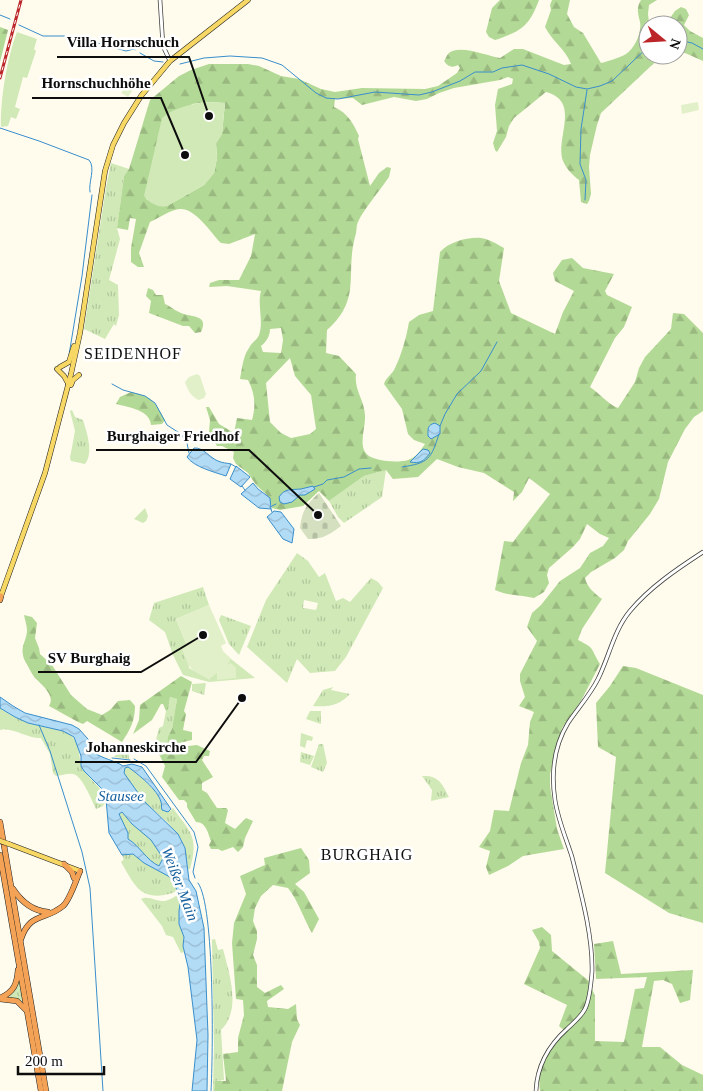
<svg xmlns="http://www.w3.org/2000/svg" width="703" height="1091" viewBox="0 0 703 1091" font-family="'Times New Roman',serif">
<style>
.grass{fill:url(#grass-tufts);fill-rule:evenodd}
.forest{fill:url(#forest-firs);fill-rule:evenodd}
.cemetery{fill:url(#cemetery-stones)}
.park{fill:#d0e9b7}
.pitch{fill:#e1f0c9}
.water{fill:url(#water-waves);stroke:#398ecc;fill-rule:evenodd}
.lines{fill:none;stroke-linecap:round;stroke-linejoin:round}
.stream{stroke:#398ecc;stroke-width:1}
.minor-casing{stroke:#404040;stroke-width:4.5}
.major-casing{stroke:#1e1e1e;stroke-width:5.5}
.highway-casing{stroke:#1e1e1e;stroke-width:6}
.minor{stroke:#fff;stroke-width:3}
.major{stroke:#f8d864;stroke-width:4.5}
.highway{stroke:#f4a256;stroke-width:5}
.rail-casing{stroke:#bc2629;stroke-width:3}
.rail{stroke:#fff;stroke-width:1;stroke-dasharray:4;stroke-linecap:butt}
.major-bridge-casing{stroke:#1e1e1e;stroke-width:5.5;stroke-linecap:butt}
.major-bridge{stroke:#f8d864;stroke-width:4.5}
.labels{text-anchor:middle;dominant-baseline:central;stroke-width:5;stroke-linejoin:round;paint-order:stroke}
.water-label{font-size:15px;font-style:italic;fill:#17609e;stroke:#fff}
.quarter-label{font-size:16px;letter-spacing:1px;fill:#0d0d0d;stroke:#fff}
.leader{fill:none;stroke:#0d0d0d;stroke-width:2}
.callout-dot{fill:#0d0d0d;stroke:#fff;stroke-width:2}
.callout-label{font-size:15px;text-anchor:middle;font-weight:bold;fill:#0d0d0d;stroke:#fff;stroke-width:5;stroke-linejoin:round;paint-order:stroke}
</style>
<defs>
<pattern id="grass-tufts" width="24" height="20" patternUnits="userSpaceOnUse" patternTransform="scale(1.25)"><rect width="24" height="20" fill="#d0e9b7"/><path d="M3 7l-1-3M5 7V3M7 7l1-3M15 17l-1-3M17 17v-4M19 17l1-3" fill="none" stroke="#b1c79c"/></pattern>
<pattern id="forest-firs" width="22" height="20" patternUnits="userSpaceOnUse" patternTransform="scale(1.25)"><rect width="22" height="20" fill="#b3d996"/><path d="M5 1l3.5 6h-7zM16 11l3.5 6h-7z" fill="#99b980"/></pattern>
<pattern id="cemetery-stones" width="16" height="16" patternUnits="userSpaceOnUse" patternTransform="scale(1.25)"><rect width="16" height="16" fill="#d4e0bf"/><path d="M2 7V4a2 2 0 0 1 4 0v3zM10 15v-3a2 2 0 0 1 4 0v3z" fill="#b5bfa3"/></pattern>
<pattern id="water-waves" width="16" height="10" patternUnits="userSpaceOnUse" patternTransform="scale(1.25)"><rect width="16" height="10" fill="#b2dbf6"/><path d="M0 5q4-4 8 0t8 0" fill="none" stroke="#98bbd2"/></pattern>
</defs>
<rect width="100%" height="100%" fill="#fffced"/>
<g class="grass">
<polygon points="111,163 129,169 124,176 117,228 120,239 109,280 118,285 119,315 116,326 114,324 105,339 84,329 106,188"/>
<path d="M72,410l3,7 8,3c4,13 11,33 2,44l-14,-3 -1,-3 5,-27 -5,-20z"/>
<polygon points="386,470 382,497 344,523 338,517 329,501 364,476"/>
<path d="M297,553l11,8 11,16 6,-4 11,28 7,-3 7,4 21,-24 7,4 5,6 -37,69 -11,14 -25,2 -13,-14 -10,24 -40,-36 19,-47zM304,600l14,3 -2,7 -13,-2z"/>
<polygon points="203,587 209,605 176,619 187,646 189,668 209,679 209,682 183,675 173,655 165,632 149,620 154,603"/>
<polygon points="221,615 251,626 239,655 229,644 219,620"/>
<polygon points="206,683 204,695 192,691 192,684"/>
<path d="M333,687l-2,3 19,4c-11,12 -22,13 -37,12l10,-16z"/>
<path d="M170,697l7,2c-3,17 -5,45 -17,57l-6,-9 5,-19 4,-2 3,-15 2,-1z"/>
<path d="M0,708c8,6 18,11 27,14 14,5 39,4 47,17 7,9 4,21 9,29 6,13 18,17 23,31l-3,7 -7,3c-4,-8 -14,-34 -23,-35 -5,-1 -12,2 -17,2l-3,-3 -3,-19 -9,-16c-13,1 -30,-12 -41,-8z"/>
<polygon points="310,711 321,711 321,724 306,719"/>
<polygon points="319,744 323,744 327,763 323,772 311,767"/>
<polygon points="121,748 129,754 129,759 114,757"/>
<polygon points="301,752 314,756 310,765 300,762"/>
<path d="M128,767c10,6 30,24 33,35 1,3 0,5 1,8l8,1 3,-3c18,25 26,29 17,61h-2l-3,-21 -4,-9 -13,-16 -25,-23 -19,-27 1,-5z"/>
<path d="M422,776c16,-1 20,7 27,21l-18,4 1,-11z"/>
<polygon points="122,812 132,824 152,840 163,858 159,867 151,862 128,839 128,833 119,814"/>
<path d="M133,854c14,8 41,19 44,37 -12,6 -31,8 -41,-5 -6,-7 -10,-16 -15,-24l3,-3 -2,-4z"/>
<path d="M180,894l-1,30 5,13 -1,9 1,6 -3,1 -8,-16 -7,-2 -4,-9 -21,-27c8,-4 15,3 24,2 5,-1 10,-5 15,-7z"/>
<path d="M215,939l3,11 5,-1c6,24 19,61 -2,81l3,50 -9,1 -1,10h-1l1,-44 -2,-107h-2z"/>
<polygon points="19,978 24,1005 7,997 13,992"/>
</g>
<g class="forest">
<path d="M500,0h39c-10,27 -18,31 -44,40l-6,-3 -3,-5 6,-24z"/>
<path d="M552,0h18l-3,14 7,13 9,6 18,30c8,-2 18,-5 25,-9 9,-6 16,-22 14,-32 -2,-8 -4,-14 1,-22h16l-8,5 -1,9 1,8 4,3h-5v30h24l-10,2 -10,8 -51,48 -4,12 -7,30 -1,12 2,27 -2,7 -2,3 -6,-2 -2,-22c-7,-5 -15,-14 -17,-22 -5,-23 18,-57 -16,-66l-32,26 -5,8 -3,11 -9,15 -2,-2 -2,-7 4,-12 -2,-26 3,-16 14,-5 1,-5 -5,-2 -8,3 -46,8 -15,5 -12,6 -11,2 -22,-4 -32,8 -9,-7 -18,1 -1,8c14,6 19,16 25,29l-1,3 12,47 9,-13 8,-6 4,1 -2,9c-8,12 -25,32 -31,45 -2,4 -1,10 -3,15 -10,38 7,62 -28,93l-1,23 13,3 17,18c-2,16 8,25 9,41 1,11 -6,27 0,37 6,10 34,11 43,8 8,-3 13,-10 17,-16l-11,-4 -6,-6 -6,-25 -18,-25c2,-7 8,-9 11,-16 7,-15 11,-29 14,-46l10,-7 14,-4 7,-59c9,-10 27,-15 41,-14 8,1 16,6 23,10l-5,33 12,32 44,21 8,-22 11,-21 -19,-10 -2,-8 9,-13 10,-2 11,10 31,6 -9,17 2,4 25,12 -8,20 -9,11 -25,49c9,6 18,17 28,21l17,-26 4,-14 6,-11 26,-28 2,-16 11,1 19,19v78l-9,6 -9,12 -17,33 -9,37 -9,15 -22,27 -4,9 -9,8 -24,14 -6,6c2,9 9,15 17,21l-20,30 -4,11c18,9 12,8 22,24l-19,37 -19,27 -12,46v12l7,43 7,20 -41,7 -15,10 -19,9 -3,-8 4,-16 -11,-4 11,-16 4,-21 15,1 12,-48 7,-18 2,-23 4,-10 -15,-6 6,-9 -5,-16v-7l17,-33 -10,-14 5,-14 9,-8 19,-24 20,-13 10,-15 13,-7 6,-8 -9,-4 -13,-10 -7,15 -7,8 -24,21 -2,7 2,8 -5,9 -10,6c-14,-3 -26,-2 -39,-8l9,-49 9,1 37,-48 -21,-16 -7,14 -9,9 1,-9 -30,-19 -26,-6 -21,-8 -19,18 -25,2 -7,-9 -22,6 -35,25 -10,-10 -16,15 -23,4 -8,-2 -2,-8 -4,-6 -10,-9 -8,-12 -12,-9 -3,-6 1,-6 -12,-6h-5l-8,-14 1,-12 -4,-13h3l10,17 15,9 3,-15 15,2c4,-14 3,-27 -4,-40l-8,-1c2,-10 3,-23 9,-31 2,-5 8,-8 10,-13 5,-14 -2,-30 2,-44l-34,-5 -18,1 1,-4 9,-3h20l12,-24 4,-22 -26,10 -8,-1c-10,-10 -26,-36 -42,-34 -9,1 -20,9 -29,13l-11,31 5,14h-6l-7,-5v-14l5,-29 -6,-1 -2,12 -11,-2 7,-52 5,-7 21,-69 29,-24 12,-6 18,-6h39l11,2 22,10 18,3 22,10 14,3 27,-4 63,1 13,-3 19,-13 3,-5 -2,-3c-6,3 -10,2 -14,-4 2,-2 2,-5 4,-7 9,-11 40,2 52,4l14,-9h9l41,16 7,-1c-5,-14 -19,-23 -26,-37l6,-17 -1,-5zM208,102l17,1 -3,31 -6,9 1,15 -3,15 -10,12 -37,21c-9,1 -14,-3 -21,-7l46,-95zM281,328l2,12 -2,13 -18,-1 -2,-6c5,-4 9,-10 9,-17zM290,358l5,18 16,19 5,34 -6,5 -19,4 -10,-5 -11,-11 -4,-39zM423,449l2,11 -10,3 -3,-4z"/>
<polygon points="681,7 686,9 689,15 684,25 690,31 703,38 703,61 685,53 678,54 678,25 665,25 675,11"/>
<polygon points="0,27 8,30 0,62"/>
<path d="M148,288l5,2 3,5h7l2,9c5,2 9,6 14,8 10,6 31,1 22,20l-6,1 -6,-7h-6l-34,-13 2,-12 -5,-5z"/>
<path d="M131,392c22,5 23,8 34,28l-3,4 -11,1c-1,-15 -23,-18 -35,-21l4,-7z"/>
<path d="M24,615l8,2 5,6 -2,15 4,10 1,6 12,11 19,30 16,14 15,6 8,-5 8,-9 12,-1 5,6c0,15 -5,24 -13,36l-35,-21 -4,3 -5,-2 -29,-16c7,-10 -7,-21 -14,-28 -4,-5 -7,-12 -10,-17 -6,-14 1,-18 2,-30 0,-5 -2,-11 -3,-16z"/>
<polygon points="623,666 636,668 703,695 703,923 669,913 605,873 616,757 598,747 596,703 610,686"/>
<path d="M181,676l11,6 -8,29 2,3 -3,16 9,2v8l-13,3 1,4 17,-2 13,6 -1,5h-5l-2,4 11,17 -11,6v7l5,3 10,15h9l2,2 -3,13 10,6 11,-11 7,3 -8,17 -2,9 -5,5 -5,-5 -11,4 -4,-2h-7l-2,-4 2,-4c-3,-8 -5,-19 -15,-19l-9,-15v-4l-3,-3h-5l-17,-23 3,-11 -5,-10 7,-7 1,-12 4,-8 5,-30 -7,-2 -2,13 -2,1 -3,-7h-2l-9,16 -19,14 6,-14 1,-15z"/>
<path d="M301,848l8,12 1,13 -15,11 9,8 15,27 -7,14c-9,-15 -13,-31 -24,-45l-15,-3 -12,11 -6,12 -2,13 4,10v8l-4,16 4,10v22l8,6 16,-8 3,4 -17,12 1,6 20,2 8,-5 1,15 3,6 -8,17 -10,49h-68l1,-10h11l-3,-27 15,-2v-14l6,-23 -1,-15 -7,-1 -4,-56 2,-20 12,-29 -6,-18 25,-11 -1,-7z"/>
<path d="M542,927l9,8 1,16 37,30 6,15v45l29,1 11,-53 9,-1 3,-11 -51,2 -2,-35 19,-3 8,33 72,-4 -3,30 -10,3 -8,-19 -9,-4 -9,1 -12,66h18l22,18 21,10v16h-163c-4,-25 11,-42 26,-59l-7,-6 8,-21 -43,-21 16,-36 -1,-6 -7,-12z"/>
</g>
<path class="cemetery" d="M319,493l22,33c-11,8 -19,14 -33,13l-8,-11c2,-17 6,-23 19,-35z"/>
<g class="park">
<path d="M17,32l20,7 -3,10 2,2 -9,27 -4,-1 -8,30 5,2 -4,10 -5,-2 -3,9 -7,1c-1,-25 6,-70 16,-95z"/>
<path d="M208,102l17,1 -3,31 -6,9 1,15 -3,15 -10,12 -37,21c-9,2 -17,-3 -23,-10l18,-78c12,-11 30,-14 46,-16z"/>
<polygon points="145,508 148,516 146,521 143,523 134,519"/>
<polygon points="228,656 231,659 255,678 209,682 210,673"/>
<polygon points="301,733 313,737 312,741 307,740 305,748 300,746"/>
</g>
<g class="pitch">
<polygon points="132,77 139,81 128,97 121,93"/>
<polygon points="698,102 699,110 682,114 681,105"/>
<path d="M197,374l3,2 6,18 -2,4 -5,2c-7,-2 -12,-11 -14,-18l4,-5z"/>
<path d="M209,605l17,38 -5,3 2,5 8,8 -4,6 4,-2 5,5v10l-19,2v-7l-8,6c-20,-10 -19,-9 -27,-30l5,-3 -11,-27z"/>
</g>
<g class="water">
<path d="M435,423l5,3v8l-9,5 -3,-3c0,-7 -1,-11 7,-13z"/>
<path d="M194,448c9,-1 16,10 24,13 4,2 9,2 13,3l-5,12c-12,-4 -32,-9 -39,-19z"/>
<path d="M423,449l5,1 2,3c-6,8 -10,11 -20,9z"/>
<polygon points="236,466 250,477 241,487 230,479"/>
<polygon points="253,483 258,489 270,498 271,509 259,508 241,494"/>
<path d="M313,486l2,3 -10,6h-5l-8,7 -8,2 -4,-2 -1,-5c6,-9 12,-7 22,-8 4,-1 8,-2 12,-3z"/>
<polygon points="274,511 281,512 294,529 292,543 283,539 267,517"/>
<path d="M0,697l13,9 12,7 47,12 7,4 17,19 -3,4c10,7 21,8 30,14l9,-2 10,3 29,42 -3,3 -6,-2c-1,-3 0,-5 -1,-8 -3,-12 -23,-28 -33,-35l-3,1 -1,5 19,27 35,34 7,14 4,32 7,11 8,37 4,107 -1,56h-15l5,-51 -9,-73 -5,-21 1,-9 -5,-13v-13l2,-14 -11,-20 -26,-14 -11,-9 -11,1 -13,-22 -3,-34 -3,-9 -19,-19 -3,-5v-10l-7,-19 -11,-6 -35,-8 -13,-6 -15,-9zM122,812l10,12 19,16 12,18 -4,8c-13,-6 -19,-20 -31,-27v-6l-9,-19z"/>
</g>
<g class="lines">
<g class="stream">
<polyline points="0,15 10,19"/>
<polyline points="19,25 43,36 73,36 126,51 134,49 135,50"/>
<polyline points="678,40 692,43 703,49"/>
<polyline points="140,53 154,61 163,62"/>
<polyline points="180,64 204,58 230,56 262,58 282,65 316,93 326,98 338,99 375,92 419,95 432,92 460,81 475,72 493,72 502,68 522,65 549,74 576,87 587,89 600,86 612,81 648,47"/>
<path d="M0,128l39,13 50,19c7,8 -1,23 1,32"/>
<polyline points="585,200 586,180 580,164 581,129 587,90"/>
<polyline points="69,355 82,276 92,195"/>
<polyline points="112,384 123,390 145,396 155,403 167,425 181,434 187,443 189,453"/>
<polyline points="440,426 445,414 457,394 481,371 497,342"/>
<polyline points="231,464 236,467"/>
<path d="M402,467c27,-4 29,-8 37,-33"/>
<polyline points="242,486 245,490"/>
<polyline points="314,487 323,484 327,480 344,477 359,469 371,468"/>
<polyline points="270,507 276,504"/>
<polyline points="271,509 272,512"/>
<polyline points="39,725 50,751 82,852 90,888 103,1091"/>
<polyline points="112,758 130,760"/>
<polyline points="134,759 146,766 194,832 198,847 193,872 195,878"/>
<path d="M198,883c17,22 15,174 13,208"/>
</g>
<g class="minor-casing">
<g id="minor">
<polyline points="160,0 163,46 170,61"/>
<path d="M536,1091c1,-26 12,-45 31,-62 6,-6 14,-12 18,-20 5,-10 6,-25 7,-37 1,-36 -11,-79 -20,-115 -6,-19 -14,-37 -17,-57 -4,-27 -1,-54 13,-77 10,-15 22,-28 30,-44 11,-22 16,-49 32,-68 20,-24 47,-42 73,-59"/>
</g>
</g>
<g class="major-casing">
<g id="major">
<polyline points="60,367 69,362 74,346"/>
<polyline points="57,369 64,376 69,385"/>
<polyline points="71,385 73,380 79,375"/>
<polyline points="1,596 45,473 71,374 80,333 105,171 113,145 124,123 141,96 170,61 248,0"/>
<polyline points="9,844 80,871"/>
</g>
</g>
<g class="highway-casing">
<g id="highway">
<polyline points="0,600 1,596"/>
<polyline points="0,822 46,1091"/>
<polyline points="0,855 41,1091"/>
<polyline points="64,864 72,872 74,878"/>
<path d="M13,889c8,12 19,22 35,23"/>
<path d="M21,939c9,-27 24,-18 42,-33 7,-6 13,-26 17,-35"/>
<path d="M0,998c14,-6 17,-14 18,-28"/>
<polyline points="0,999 17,1001 26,1010"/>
</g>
</g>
<use href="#minor" class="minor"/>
<use href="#major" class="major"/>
<use href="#highway" class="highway"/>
<g class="rail-casing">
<polyline id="rail" points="0,78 21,0"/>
</g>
<use href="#rail" class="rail"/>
<g class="major-bridge-casing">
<polyline id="major-bridge" points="0,841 9,844"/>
</g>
<use href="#major-bridge" class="major-bridge"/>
</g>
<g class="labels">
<g class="water-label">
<text x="121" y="796">Stausee</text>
<text transform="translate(180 884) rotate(69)">Weißer Main</text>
</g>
<g class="quarter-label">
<text x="133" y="353">SEIDENHOF</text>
<text x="367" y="854">BURGHAIG</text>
</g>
</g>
<path class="leader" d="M209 116L189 57H57M185 155L161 98H32M318 515L249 450H96M203 635L141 672H38M242 698L196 762H75"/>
<g class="callout-dot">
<circle cx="209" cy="116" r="5"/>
<circle cx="185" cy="155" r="5"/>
<circle cx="318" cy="515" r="5"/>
<circle cx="203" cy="635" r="5"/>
<circle cx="242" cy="698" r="5"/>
</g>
<g class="callout-label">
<text x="123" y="47">Villa Hornschuch</text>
<text x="96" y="88">Hornschuchhöhe</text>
<text x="173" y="441">Burghaiger Friedhof</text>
<text x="89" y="663">SV Burghaig</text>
<text x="136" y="752">Johanneskirche</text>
</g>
<g transform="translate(663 40) rotate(108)"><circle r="24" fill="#ffffff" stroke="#9e9e9e"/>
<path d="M0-4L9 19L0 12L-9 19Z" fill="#bc2629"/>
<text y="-8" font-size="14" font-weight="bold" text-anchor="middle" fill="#0d0d0d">N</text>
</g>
<path d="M18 1066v8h86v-8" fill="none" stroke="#0d0d0d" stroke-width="2.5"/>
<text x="25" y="1066" font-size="15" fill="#0d0d0d" stroke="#ffffff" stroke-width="4" paint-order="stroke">200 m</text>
</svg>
